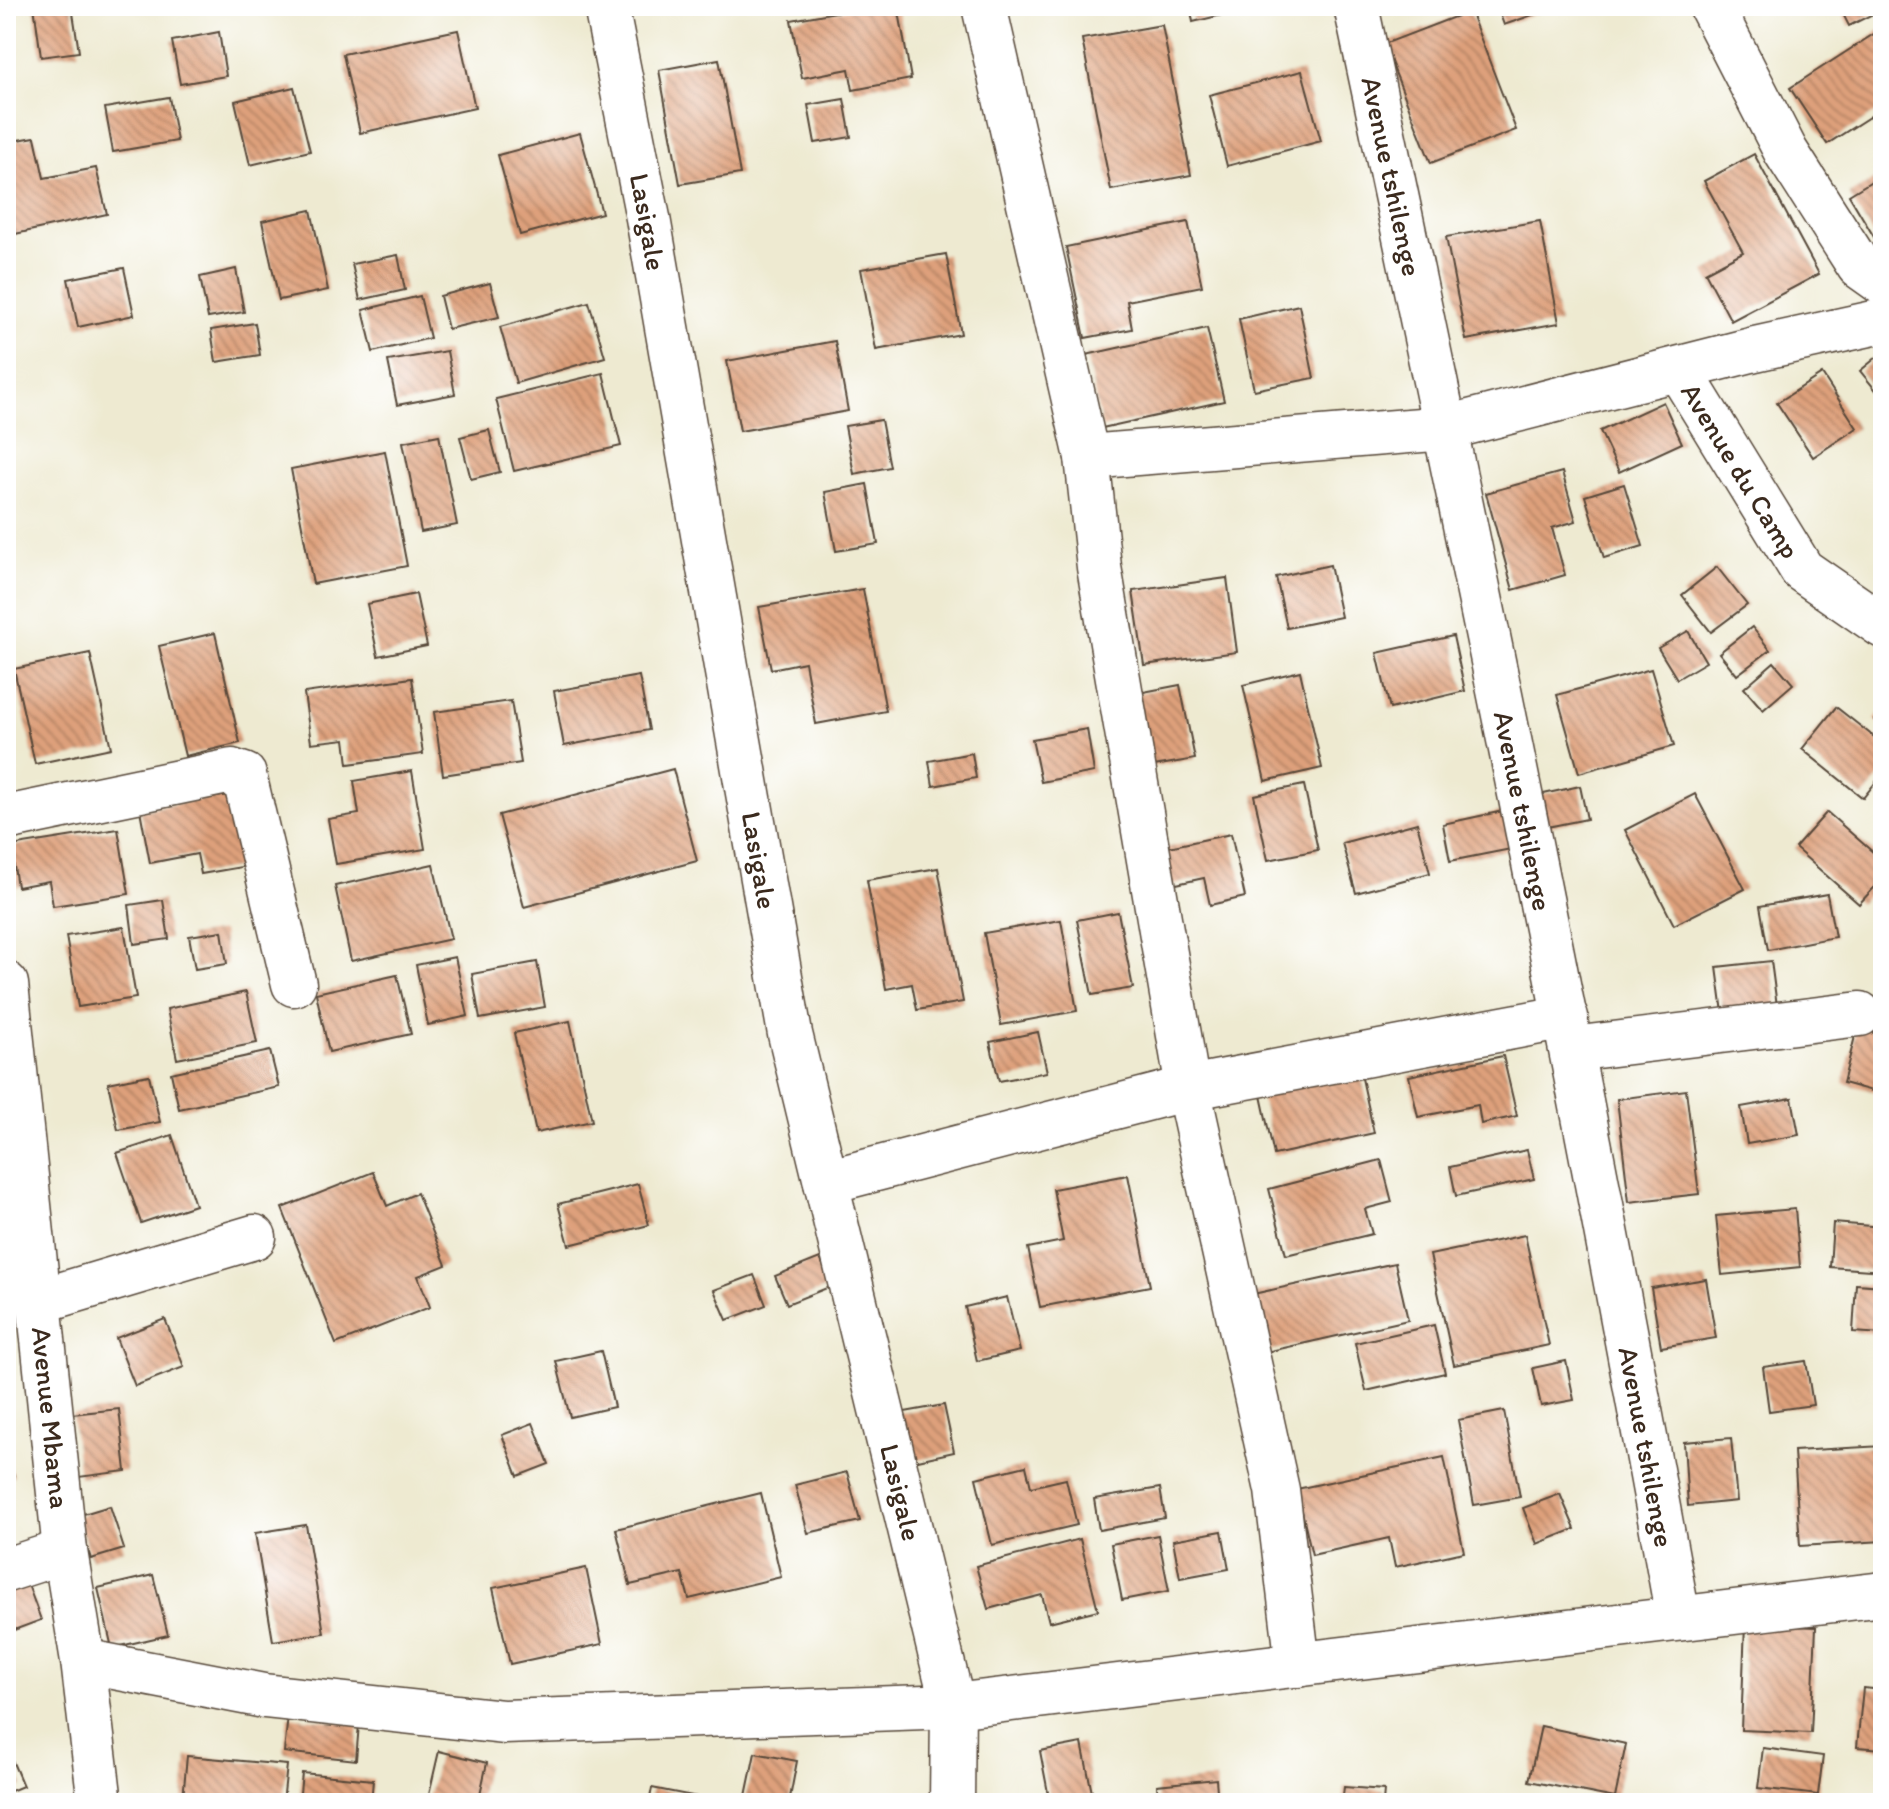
<svg xmlns="http://www.w3.org/2000/svg" width="1889" height="1809" viewBox="0 0 1889 1809" font-family="Itim,sans-serif">
<style>
.building{fill:url(#building-back-hatch)}
.lines{fill:none;stroke-linecap:round;stroke-linejoin:round}
.minor-casing{stroke:#564739;stroke-width:47}
.minor{stroke:#fff;stroke-width:44}
.labels{text-anchor:middle;dominant-baseline:central;stroke-width:7;stroke-linejoin:round;paint-order:stroke}
.street-label{font-size:28px;fill:#3b2a1e;stroke:#fff}
</style>
<defs>
<pattern id="building-back-hatch" width="6" height="6" patternUnits="userSpaceOnUse" patternTransform="scale(2)"><rect width="6" height="6" fill="#dea07b"/><path d="M-1 5l2 2M0 0l6 6M5-1l2 2" fill="none" stroke="#b58364"/></pattern>
</defs>
<rect width="100%" height="100%" fill="#fff"/>
<filter id="ink" filterUnits="userSpaceOnUse"><feTurbulence type="fractalNoise" baseFrequency=".0125" numOctaves="2"/><feDisplacementMap in="SourceGraphic" scale="16" xChannelSelector="R" yChannelSelector="G"/><feConvolveMatrix kernelMatrix="1 2 1 2 8 2 1 2 1" color-interpolation-filters="sRGB"/></filter>
<filter id="wash" filterUnits="userSpaceOnUse"><feTurbulence type="fractalNoise" baseFrequency=".006" numOctaves="4" result="noise"/><feDisplacementMap in="SourceGraphic" scale="32" xChannelSelector="R" yChannelSelector="G"/><feGaussianBlur stdDeviation="1.8" result="paint"/><feColorMatrix in="noise" values="0 0 0 0 0 0 0 0 0 0 0 0 0 0 0 0 0 1.4 0 .05"/><feComposite in="paint" operator="in"/></filter>
<g filter="url(#wash)">
<rect width="100%" height="100%" fill="#eeead1"/>
<g id="blocks">
<g class="building">
<polygon points="34,6 72,6 79,52 41,57"/>
<polygon points="869,6 898,6 911,79 853,90 849,69 802,78 791,20"/>
<polygon points="1190,6 1241,6 1242,10 1193,22"/>
<polygon points="1497,6 1558,6 1504,25"/>
<polygon points="1839,6 1883,6 1883,9 1849,26"/>
<polygon points="1470,11 1516,130 1431,163 1384,44"/>
<polygon points="1162,25 1191,175 1111,190 1082,39"/>
<polygon points="1883,28 1883,108 1827,144 1790,88"/>
<polygon points="458,30 475,108 360,133 343,54"/>
<polygon points="219,32 226,76 180,84 172,41"/>
<polygon points="719,59 740,174 680,184 659,70"/>
<polygon points="1302,71 1321,141 1227,166 1209,95"/>
<polygon points="294,87 310,151 250,165 235,101"/>
<polygon points="169,97 177,141 113,152 105,108"/>
<polygon points="844,99 851,137 815,143 808,105"/>
<polygon points="580,133 602,213 520,235 498,155"/>
<polygon points="35,137 44,178 96,168 107,214 6,236 6,142"/>
<polygon points="1754,154 1819,274 1731,321 1705,272 1743,252 1704,181"/>
<polygon points="1883,174 1883,252 1849,195"/>
<polygon points="311,210 328,290 279,300 262,221"/>
<polygon points="1540,221 1559,323 1466,340 1446,237"/>
<polygon points="1188,222 1202,286 1127,301 1132,329 1085,338 1066,247"/>
<polygon points="946,254 961,334 876,350 861,269"/>
<polygon points="398,255 405,290 360,300 352,264"/>
<polygon points="124,268 134,315 78,327 68,279"/>
<polygon points="236,269 244,312 208,318 200,277"/>
<polygon points="490,283 499,317 448,329 440,296"/>
<polygon points="420,296 430,338 373,352 363,310"/>
<polygon points="589,302 605,357 516,383 500,327"/>
<polygon points="1299,305 1314,378 1254,390 1239,319"/>
<polygon points="255,323 260,355 216,362 211,330"/>
<polygon points="1207,328 1224,401 1102,428 1086,355"/>
<polygon points="835,341 848,411 740,431 727,361"/>
<polygon points="447,351 455,394 397,405 388,361"/>
<polygon points="1883,352 1883,399 1860,371"/>
<polygon points="603,373 621,446 514,471 496,399"/>
<polygon points="1822,374 1857,428 1813,457 1777,403"/>
<polygon points="1663,402 1682,443 1619,472 1600,431"/>
<polygon points="881,420 890,467 854,474 845,426"/>
<polygon points="489,430 500,472 471,479 460,437"/>
<polygon points="439,435 457,525 421,532 403,442"/>
<polygon points="385,451 407,566 313,584 291,469"/>
<polygon points="1562,472 1576,521 1552,528 1565,575 1513,590 1486,493"/>
<polygon points="867,484 878,544 836,551 825,492"/>
<polygon points="1624,484 1643,546 1604,558 1585,496"/>
<polygon points="1330,565 1341,617 1287,628 1276,577"/>
<polygon points="1717,567 1747,605 1711,632 1682,595"/>
<polygon points="1227,578 1237,652 1144,665 1133,591"/>
<polygon points="863,589 886,711 816,724 805,662 771,669 759,607"/>
<polygon points="416,594 427,646 378,656 367,604"/>
<polygon points="1752,627 1770,650 1737,675 1719,653"/>
<polygon points="1688,631 1706,662 1677,679 1658,648"/>
<polygon points="215,633 240,743 185,756 159,646"/>
<polygon points="1453,636 1465,691 1390,709 1377,653"/>
<polygon points="90,653 111,748 35,764 14,669"/>
<polygon points="1774,662 1793,684 1763,710 1744,688"/>
<polygon points="1651,669 1674,746 1579,773 1557,695"/>
<polygon points="1300,671 1322,768 1265,781 1243,685"/>
<polygon points="639,676 649,730 564,746 554,691"/>
<polygon points="412,678 423,754 348,764 345,739 311,743 304,693"/>
<polygon points="1180,685 1195,759 1148,767 1133,694"/>
<polygon points="511,701 521,763 443,775 434,712"/>
<polygon points="1836,707 1883,744 1883,773 1863,798 1802,749"/>
<polygon points="1883,708 1883,726 1875,720"/>
<polygon points="1087,729 1094,772 1041,782 1032,739"/>
<polygon points="972,753 976,778 933,786 929,761"/>
<polygon points="673,769 697,861 524,907 499,815"/>
<polygon points="412,771 425,849 336,864 328,819 359,814 354,781"/>
<polygon points="1304,785 1318,850 1268,860 1254,795"/>
<polygon points="1580,786 1587,819 1547,827 1539,795"/>
<polygon points="240,793 253,865 201,874 197,854 150,863 140,810"/>
<polygon points="1695,794 1745,889 1674,925 1625,830"/>
<polygon points="1503,811 1511,849 1450,861 1443,824"/>
<polygon points="1827,812 1883,861 1883,878 1859,904 1795,848"/>
<polygon points="1417,823 1430,873 1356,893 1342,843"/>
<polygon points="118,829 129,894 53,906 49,881 17,887 11,846"/>
<polygon points="1231,834 1245,897 1210,905 1204,878 1167,886 1159,849"/>
<polygon points="433,864 451,939 351,961 335,886"/>
<polygon points="938,868 963,1002 917,1010 912,984 886,989 867,880"/>
<polygon points="1827,894 1835,937 1768,950 1760,906"/>
<polygon points="163,900 169,939 134,944 129,905"/>
<polygon points="1118,912 1133,988 1092,995 1077,920"/>
<polygon points="1061,920 1077,1011 1001,1025 984,933"/>
<polygon points="124,927 136,998 78,1007 66,936"/>
<polygon points="222,931 227,964 195,969 189,936"/>
<polygon points="455,957 468,1016 428,1025 416,965"/>
<polygon points="1771,961 1777,1006 1723,1013 1717,967"/>
<polygon points="537,962 545,1007 480,1019 472,974"/>
<polygon points="397,975 411,1034 329,1052 316,993"/>
<polygon points="246,992 257,1043 177,1059 167,1009"/>
<polygon points="1860,1017 1883,1023 1883,1094 1843,1083"/>
<polygon points="570,1021 592,1121 536,1133 514,1033"/>
<polygon points="1038,1032 1047,1072 999,1081 990,1042"/>
<polygon points="270,1051 279,1087 179,1109 171,1073"/>
<polygon points="1503,1056 1517,1116 1481,1124 1478,1105 1418,1117 1409,1076"/>
<polygon points="1360,1069 1374,1133 1274,1155 1260,1091"/>
<polygon points="149,1075 160,1122 118,1130 108,1083"/>
<polygon points="1686,1090 1699,1194 1629,1202 1617,1099"/>
<polygon points="1792,1098 1799,1135 1747,1144 1741,1107"/>
<polygon points="172,1135 195,1205 141,1223 117,1153"/>
<polygon points="1527,1150 1534,1179 1456,1196 1450,1167"/>
<polygon points="1381,1160 1392,1202 1365,1209 1372,1234 1286,1255 1269,1189"/>
<polygon points="373,1172 387,1206 417,1193 446,1265 418,1276 430,1307 336,1344 282,1208"/>
<polygon points="1128,1175 1150,1286 1040,1307 1028,1248 1063,1241 1053,1189"/>
<polygon points="638,1184 649,1225 569,1245 558,1204"/>
<polygon points="1795,1209 1800,1267 1722,1275 1716,1216"/>
<polygon points="1833,1223 1883,1227 1883,1271 1830,1267"/>
<polygon points="1525,1235 1549,1345 1454,1365 1430,1255"/>
<polygon points="820,1258 832,1286 787,1304 775,1276"/>
<polygon points="1395,1263 1408,1320 1266,1352 1253,1294"/>
<polygon points="754,1275 766,1305 727,1320 714,1290"/>
<polygon points="1706,1279 1716,1338 1661,1347 1651,1288"/>
<polygon points="1856,1284 1883,1286 1883,1334 1853,1332"/>
<polygon points="1007,1297 1020,1351 977,1361 965,1307"/>
<polygon points="165,1319 184,1367 135,1386 116,1338"/>
<polygon points="1434,1325 1445,1373 1366,1391 1355,1343"/>
<polygon points="601,1351 614,1407 570,1417 556,1361"/>
<polygon points="1566,1361 1574,1400 1541,1406 1533,1368"/>
<polygon points="1806,1361 1813,1405 1769,1411 1763,1367"/>
<polygon points="944,1405 954,1452 909,1462 899,1413"/>
<polygon points="119,1409 126,1471 79,1477 72,1414"/>
<polygon points="1504,1411 1520,1497 1474,1505 1458,1420"/>
<polygon points="533,1423 549,1464 518,1476 502,1435"/>
<polygon points="1731,1438 1737,1501 1688,1506 1684,1442"/>
<polygon points="1883,1446 1883,1541 1800,1546 1794,1451"/>
<polygon points="1444,1457 1464,1552 1395,1567 1389,1538 1312,1555 1297,1489"/>
<polygon points="6,1459 14,1476 6,1479"/>
<polygon points="1026,1466 1031,1487 1066,1479 1077,1525 992,1545 976,1478"/>
<polygon points="847,1472 860,1521 808,1533 795,1485"/>
<polygon points="1160,1488 1165,1518 1099,1530 1094,1499"/>
<polygon points="761,1493 781,1577 689,1599 682,1573 630,1585 616,1529"/>
<polygon points="1560,1494 1575,1529 1537,1544 1523,1508"/>
<polygon points="110,1506 124,1549 91,1559 77,1516"/>
<polygon points="306,1525 324,1633 273,1641 255,1533"/>
<polygon points="1222,1531 1229,1569 1180,1578 1173,1540"/>
<polygon points="1158,1535 1169,1591 1122,1600 1111,1544"/>
<polygon points="1080,1539 1098,1610 1049,1622 1042,1595 988,1609 976,1566"/>
<polygon points="586,1568 602,1644 510,1664 493,1588"/>
<polygon points="153,1575 168,1635 112,1648 98,1588"/>
<polygon points="27,1582 41,1620 6,1633 6,1590"/>
<polygon points="1745,1624 1816,1627 1811,1733 1741,1730"/>
<polygon points="1863,1688 1883,1690 1883,1749 1857,1747"/>
<polygon points="288,1716 359,1724 356,1760 284,1752"/>
<polygon points="1541,1726 1626,1744 1615,1798 1529,1781"/>
<polygon points="1082,1743 1094,1803 1050,1803 1040,1751"/>
<polygon points="6,1746 23,1786 6,1793"/>
<polygon points="1763,1748 1823,1756 1818,1795 1758,1788"/>
<polygon points="439,1751 487,1763 478,1803 427,1803"/>
<polygon points="755,1753 797,1761 789,1803 746,1796"/>
<polygon points="187,1756 287,1765 283,1803 183,1798"/>
<polygon points="302,1773 373,1780 371,1803 299,1803"/>
<polygon points="1216,1779 1218,1803 1158,1803 1157,1785"/>
<polygon points="1344,1787 1384,1790 1383,1803 1342,1803"/>
<polygon points="652,1788 723,1802 723,1803 649,1803"/>
</g>
</g>
</g>
<g filter="url(#ink)">
<use href="#blocks" fill-opacity="0" stroke="#564739" stroke-width="2"/>
<g class="lines">
<g class="minor-casing">
<g id="minor">
<path id="s1" d="M606,6l42,212 142,816 163,672 -1,97"/>
<polyline points="984,6 1087,457 1099,567 1188,1088 1277,1490 1298,1665"/>
<path id="s2" d="M1356,6c114,536 225,1072 322,1612"/>
<polyline points="1711,6 1786,152 1859,266 1883,283"/>
<path id="s3" d="M1679,370l123,200 81,56"/>
<polyline points="1087,457 1446,428 1755,349 1883,321"/>
<polyline points="6,818 232,771 244,775 294,984"/>
<path id="s4" d="M6,984l59,567 18,110 17,142"/>
<polyline points="1572,1049 1860,1014"/>
<polyline points="826,1182 1188,1088 1566,1017"/>
<polyline points="40,1301 254,1237"/>
<polyline points="6,1570 65,1551"/>
<polyline points="83,1661 264,1696 504,1722 953,1706 1883,1594"/>
</g>
</g>
<use href="#minor" class="minor"/>
</g>
</g>
<g class="labels">
<g class="street-label">
<text stroke="none"><textPath href="#s2" startOffset="174">Avenue tshilenge</textPath></text>
<text stroke="none"><textPath href="#s1" startOffset="220">Lasigale</textPath></text>
<text stroke="none"><textPath href="#s3" startOffset="118">Avenue du Camp</textPath></text>
<text stroke="none"><textPath href="#s2" startOffset="822">Avenue tshilenge</textPath></text>
<text stroke="none"><textPath href="#s1" startOffset="868">Lasigale</textPath></text>
<text stroke="none"><textPath href="#s4" startOffset="436">Avenue Mbama</textPath></text>
<text stroke="none"><textPath href="#s2" startOffset="1470">Avenue tshilenge</textPath></text>
<text stroke="none"><textPath href="#s1" startOffset="1516">Lasigale</textPath></text>
</g>
</g>
<rect width="1889" height="1809" fill="none" stroke="#fff" stroke-width="32"/>
</svg>
